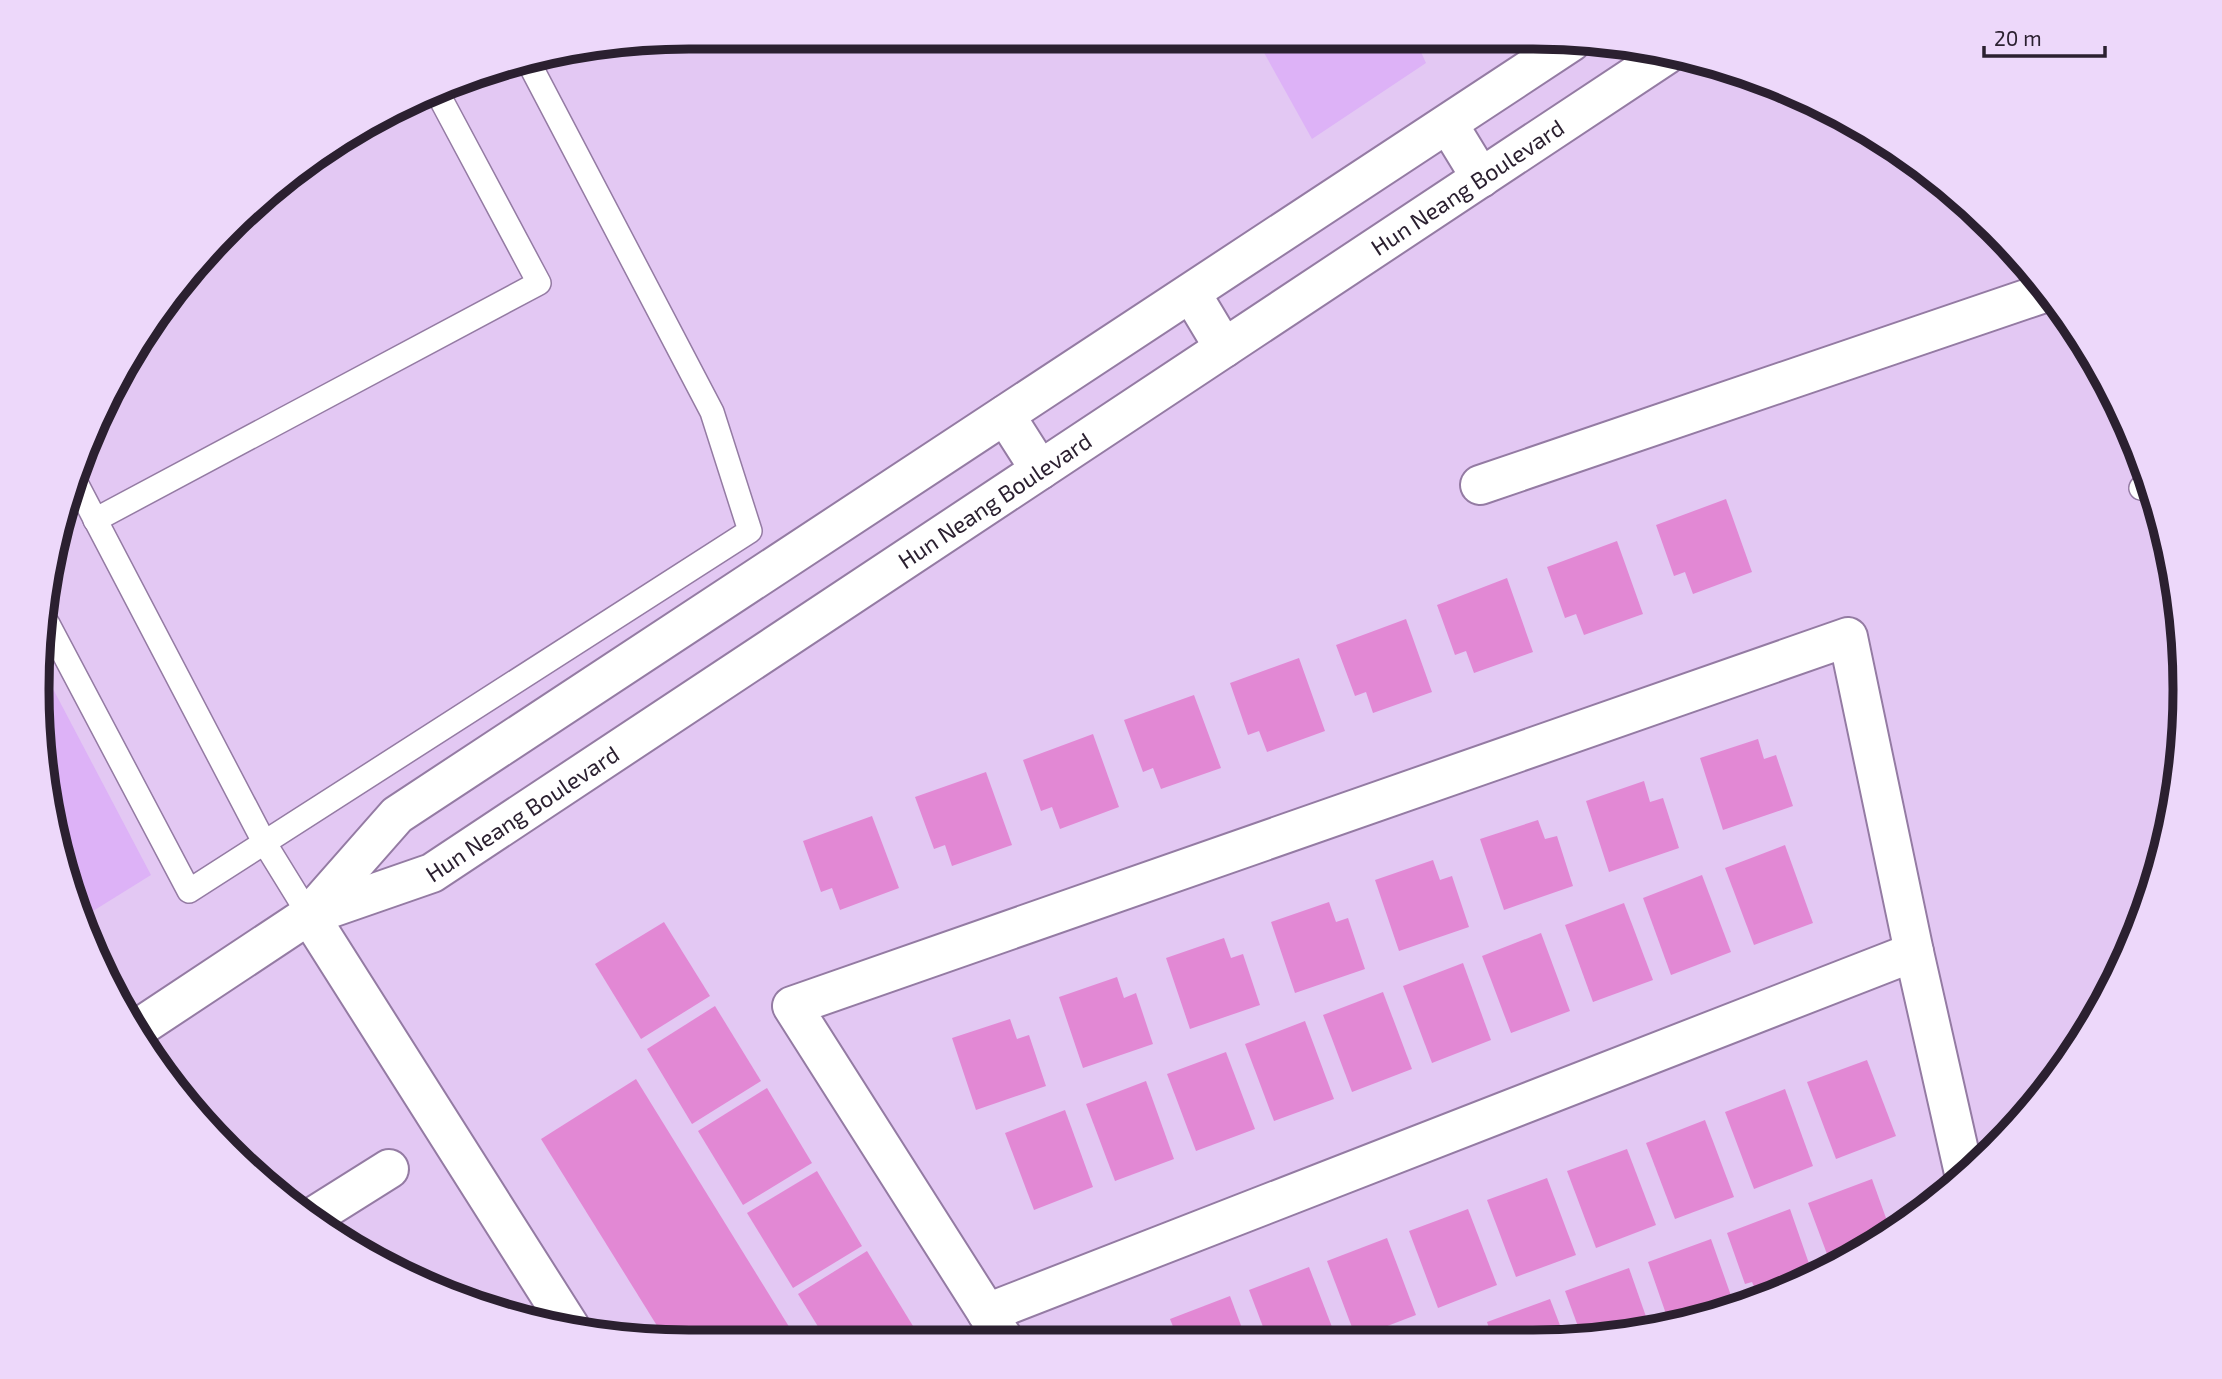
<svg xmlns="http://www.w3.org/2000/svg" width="2222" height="1379" viewBox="0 0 2222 1379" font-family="'Exo 2',sans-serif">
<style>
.green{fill:#ddb2f7}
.building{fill:#e288d4}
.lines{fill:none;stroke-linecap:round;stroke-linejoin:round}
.lane-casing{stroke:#947ba3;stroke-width:26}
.street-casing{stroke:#947ba3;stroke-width:42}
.secondary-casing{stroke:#947ba3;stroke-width:42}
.lane{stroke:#fff;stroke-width:23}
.street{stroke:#fff;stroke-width:38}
.secondary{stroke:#fff;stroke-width:38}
.labels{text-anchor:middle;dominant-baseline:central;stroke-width:5;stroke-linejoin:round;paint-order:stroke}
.street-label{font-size:23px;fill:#2b2030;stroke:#edd8fa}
.rim{fill:none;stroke:#2b2030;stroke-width:9}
</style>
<rect width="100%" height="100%" fill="#e3c8f3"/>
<g class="green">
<polygon points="1257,40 1416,41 1426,63 1312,139"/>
<polygon points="41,666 151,875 85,916 59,859 37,689"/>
</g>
<g class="building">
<polygon points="1726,499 1752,572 1693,594 1685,572 1674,576 1656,525"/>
<polygon points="1617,541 1643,614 1584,635 1576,614 1565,618 1547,567"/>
<polygon points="1507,578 1533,652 1474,673 1466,651 1455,655 1437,605"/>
<polygon points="1406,619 1432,692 1373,713 1366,692 1355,696 1336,645"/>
<polygon points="1299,658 1325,731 1267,752 1259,731 1248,735 1230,683"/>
<polygon points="1194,695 1221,768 1161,789 1153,768 1143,772 1124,720"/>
<polygon points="1093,734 1119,807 1060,829 1052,807 1041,811 1023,760"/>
<polygon points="1758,739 1764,759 1776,755 1793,806 1723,830 1700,758"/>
<polygon points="986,772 1012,845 952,866 945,845 934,849 915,797"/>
<polygon points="1644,781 1650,802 1663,798 1679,848 1609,872 1586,801"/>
<polygon points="872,816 899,888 840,910 832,888 821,892 803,841"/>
<polygon points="1538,820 1545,839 1557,836 1573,886 1504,910 1480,839"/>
<polygon points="1785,845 1813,923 1754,945 1725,868"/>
<polygon points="1433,860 1440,880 1452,876 1469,927 1399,951 1375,880"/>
<polygon points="1702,875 1731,952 1671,975 1643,898"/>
<polygon points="1329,902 1336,922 1348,918 1365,969 1295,993 1271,922"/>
<polygon points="1624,903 1653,980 1593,1002 1565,925"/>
<polygon points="664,922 710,996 641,1039 595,964"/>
<polygon points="1541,933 1570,1011 1511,1033 1482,956"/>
<polygon points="1224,938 1231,958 1243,954 1260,1005 1190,1029 1166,958"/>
<polygon points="1463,963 1491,1040 1432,1063 1403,986"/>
<polygon points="1117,977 1124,998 1136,993 1153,1044 1083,1068 1059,997"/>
<polygon points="1383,992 1412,1069 1352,1092 1323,1015"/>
<polygon points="715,1006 761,1081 692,1124 647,1049"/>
<polygon points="1010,1019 1017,1039 1029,1035 1046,1086 976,1110 952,1038"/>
<polygon points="1305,1021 1334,1099 1274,1121 1245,1044"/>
<polygon points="1226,1052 1255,1129 1196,1151 1167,1074"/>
<polygon points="1867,1060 1896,1136 1836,1159 1807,1082"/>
<polygon points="636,1079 796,1338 664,1337 541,1139"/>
<polygon points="1146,1081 1174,1159 1115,1181 1086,1104"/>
<polygon points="767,1088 812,1163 743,1205 698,1131"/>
<polygon points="1785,1089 1813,1166 1754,1189 1725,1112"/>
<polygon points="1065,1110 1093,1187 1034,1210 1005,1133"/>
<polygon points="1705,1120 1734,1197 1675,1219 1646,1143"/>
<polygon points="1627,1149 1656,1225 1596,1248 1567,1171"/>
<polygon points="817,1171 862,1246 793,1288 747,1213"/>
<polygon points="1547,1178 1576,1255 1516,1277 1487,1200"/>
<polygon points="1872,1179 1891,1232 1839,1264 1834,1251 1827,1254 1808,1203"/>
<polygon points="1468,1209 1497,1285 1438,1308 1409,1231"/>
<polygon points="1790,1209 1814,1278 1759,1298 1752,1282 1745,1284 1727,1233"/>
<polygon points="1387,1238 1416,1315 1356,1338 1327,1261"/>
<polygon points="1711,1239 1735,1307 1702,1320 1678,1324 1673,1311 1666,1314 1648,1262"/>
<polygon points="867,1251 913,1326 894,1338 825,1338 798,1294"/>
<polygon points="1309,1267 1337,1340 1268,1340 1249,1290"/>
<polygon points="1629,1268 1650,1328 1583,1340 1565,1291"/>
<polygon points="1230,1296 1246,1339 1178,1339 1170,1319"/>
<polygon points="1550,1299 1566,1341 1493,1340 1487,1322"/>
<polygon points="1145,1327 1150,1339 1115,1339"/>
<polygon points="1472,1327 1477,1340 1436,1340"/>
</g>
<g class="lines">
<g class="lane-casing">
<g id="lane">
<polyline points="73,477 264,842 309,915"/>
<polyline points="2141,488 2153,491"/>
<polyline points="95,520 539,283 437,92"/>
<polyline points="48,624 189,891 750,531 712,412 529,63"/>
</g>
</g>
<g class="street-casing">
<g id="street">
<polyline points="1480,485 2047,292"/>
<polyline points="311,1218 389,1169"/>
<polyline points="987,1313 1914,952"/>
<polyline points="1003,1338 792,1006 1848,637 1914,952 1964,1173"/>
</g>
</g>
<g class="secondary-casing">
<g id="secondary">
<polyline points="1448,124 1481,178"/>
<polyline points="1191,293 1224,348"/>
<polyline points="1005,415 1040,470"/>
<polyline points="309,915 570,1327"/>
<path id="s1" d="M311,915l121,-42 1234,-818"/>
<polyline points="137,1029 309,915 397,815 1571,42"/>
</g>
</g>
<use href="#lane" class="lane"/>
<use href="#street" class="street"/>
<use href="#secondary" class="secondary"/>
</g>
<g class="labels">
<g class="street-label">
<text stroke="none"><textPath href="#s1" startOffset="1370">Hun Neang Boulevard</textPath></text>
<text stroke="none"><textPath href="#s1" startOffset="803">Hun Neang Boulevard</textPath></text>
<text stroke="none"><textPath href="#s1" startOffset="236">Hun Neang Boulevard</textPath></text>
</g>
</g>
<path d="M0 0H2222V1379H0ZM689 49H1533A640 640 0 0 1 2173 689V690A640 640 0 0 1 1533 1330H689A640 640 0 0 1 49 690V689A640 640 0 0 1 689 49Z" fill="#edd8fa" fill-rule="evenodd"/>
<path class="rim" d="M689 49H1533A640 640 0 0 1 2173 689V690A640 640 0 0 1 1533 1330H689A640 640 0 0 1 49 690V689A640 640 0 0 1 689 49Z"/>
<path d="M1984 46v10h121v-10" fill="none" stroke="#2b2030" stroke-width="3.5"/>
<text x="1994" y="46" font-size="21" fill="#2b2030" stroke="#edd8fa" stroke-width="5" paint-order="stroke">20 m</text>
</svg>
